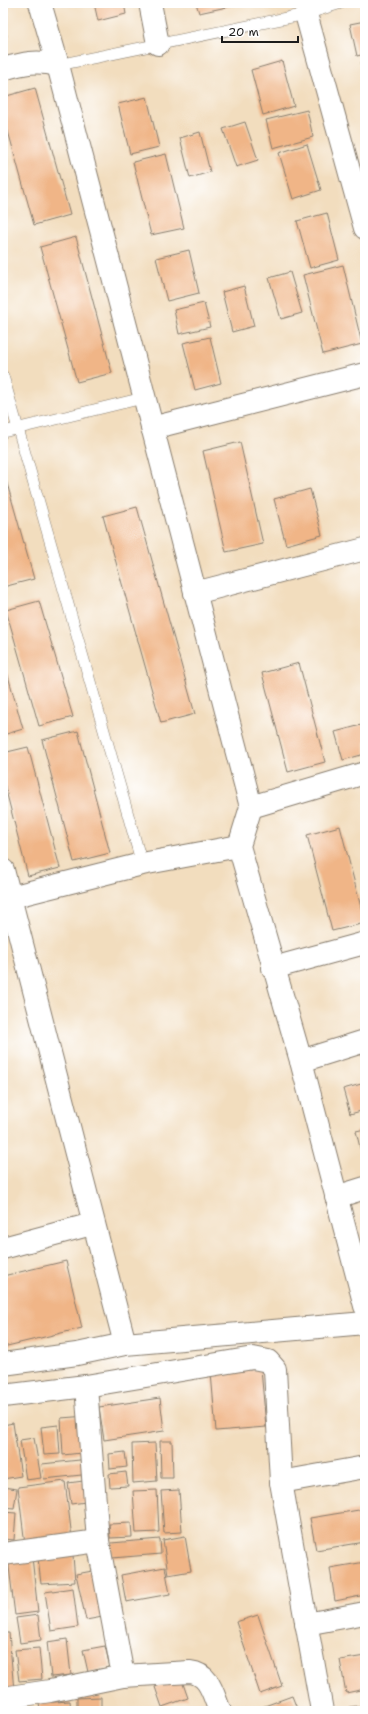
<svg xmlns="http://www.w3.org/2000/svg" width="368" height="1714" viewBox="0 0 368 1714" font-family="'Shantell Sans',sans-serif">
<style>
.building{fill:#f0b587}
.lines{fill:none;stroke-linecap:round;stroke-linejoin:round}
.service-casing{stroke:#877c6d;stroke-width:12}
.minor-casing{stroke:#877c6d;stroke-width:24}
.service{stroke:#fff;stroke-width:11}
.minor{stroke:#fff;stroke-width:22}
</style>
<rect width="100%" height="100%" fill="#fff"/>
<filter id="ink" filterUnits="userSpaceOnUse"><feTurbulence type="fractalNoise" baseFrequency=".025" numOctaves="2"/><feDisplacementMap in="SourceGraphic" scale="8" xChannelSelector="R" yChannelSelector="G"/><feConvolveMatrix kernelMatrix="1 2 1 2 8 2 1 2 1" color-interpolation-filters="sRGB"/></filter>
<filter id="wash" filterUnits="userSpaceOnUse"><feTurbulence type="fractalNoise" baseFrequency=".012" numOctaves="4" result="noise"/><feDisplacementMap in="SourceGraphic" scale="16" xChannelSelector="R" yChannelSelector="G"/><feGaussianBlur stdDeviation="0.9" result="paint"/><feColorMatrix in="noise" values="0 0 0 0 0 0 0 0 0 0 0 0 0 0 0 0 0 1.4 0 .05"/><feComposite in="paint" operator="in"/></filter>
<g filter="url(#wash)">
<rect width="100%" height="100%" fill="#f2ddbe"/>
<g id="blocks">
<g class="building">
<polygon points="94,3 124,3 126,14 98,21"/>
<polygon points="196,3 241,3 241,4 199,13"/>
<polygon points="3,21 7,36 3,37"/>
<polygon points="365,21 365,54 357,56 350,24"/>
<polygon points="282,61 294,106 263,115 251,70"/>
<polygon points="365,61 365,77 364,77 361,62"/>
<polygon points="35,88 70,215 34,225 3,113 3,97"/>
<polygon points="147,97 159,147 130,154 118,104"/>
<polygon points="307,110 313,137 273,148 266,120"/>
<polygon points="245,122 258,160 236,167 223,129"/>
<polygon points="200,132 210,172 190,178 180,138"/>
<polygon points="307,144 321,190 293,199 279,153"/>
<polygon points="166,154 184,228 151,235 133,162"/>
<polygon points="327,213 339,260 310,268 297,221"/>
<polygon points="76,237 112,373 77,382 40,247"/>
<polygon points="189,250 199,293 167,301 156,258"/>
<polygon points="343,265 362,344 323,354 303,275"/>
<polygon points="290,272 302,313 281,319 269,278"/>
<polygon points="244,286 254,326 232,332 222,292"/>
<polygon points="204,303 210,327 179,334 174,310"/>
<polygon points="210,337 221,383 195,390 183,343"/>
<polygon points="240,442 263,544 226,552 203,451"/>
<polygon points="3,469 34,579 3,587"/>
<polygon points="310,489 322,535 286,545 274,499"/>
<polygon points="137,507 195,714 161,723 103,516"/>
<polygon points="39,601 73,717 39,726 6,610"/>
<polygon points="3,658 23,729 3,735"/>
<polygon points="299,663 325,762 288,772 262,673"/>
<polygon points="365,724 365,754 343,760 335,732"/>
<polygon points="78,731 110,853 74,862 42,740"/>
<polygon points="28,747 60,868 28,876 3,779 3,753"/>
<polygon points="340,826 365,923 332,931 307,835"/>
<polygon points="365,1083 365,1110 350,1114 343,1089"/>
<polygon points="365,1129 365,1159 363,1160 356,1131"/>
<polygon points="66,1261 82,1328 3,1347 3,1276"/>
<polygon points="261,1369 266,1427 216,1431 211,1373"/>
<polygon points="160,1398 164,1431 104,1440 99,1407"/>
<polygon points="87,1416 90,1452 63,1455 61,1418"/>
<polygon points="13,1423 21,1476 3,1479 3,1425"/>
<polygon points="58,1425 60,1454 44,1455 41,1427"/>
<polygon points="34,1438 41,1478 26,1480 20,1440"/>
<polygon points="160,1441 172,1441 173,1478 161,1478"/>
<polygon points="155,1443 157,1481 133,1483 132,1444"/>
<polygon points="125,1452 127,1467 110,1469 109,1454"/>
<polygon points="89,1459 91,1474 44,1479 42,1464"/>
<polygon points="126,1472 128,1486 110,1487 109,1474"/>
<polygon points="91,1480 93,1501 71,1504 68,1483"/>
<polygon points="65,1481 72,1538 25,1545 18,1487"/>
<polygon points="3,1487 17,1489 14,1508 3,1507"/>
<polygon points="157,1490 159,1532 136,1533 133,1491"/>
<polygon points="179,1490 182,1532 164,1533 161,1491"/>
<polygon points="365,1509 365,1542 316,1550 310,1518"/>
<polygon points="3,1512 16,1513 14,1540 3,1539"/>
<polygon points="131,1523 132,1537 110,1538 109,1524"/>
<polygon points="185,1536 191,1571 168,1575 163,1540"/>
<polygon points="160,1539 161,1554 112,1558 111,1543"/>
<polygon points="73,1555 75,1582 41,1584 38,1558"/>
<polygon points="32,1557 38,1612 15,1615 8,1559"/>
<polygon points="365,1562 365,1595 335,1601 330,1568"/>
<polygon points="165,1567 170,1594 126,1602 121,1575"/>
<polygon points="98,1570 108,1616 86,1620 76,1574"/>
<polygon points="3,1585 6,1608 3,1608"/>
<polygon points="73,1588 78,1627 51,1631 45,1592"/>
<polygon points="38,1615 41,1640 20,1643 16,1618"/>
<polygon points="258,1615 282,1686 260,1694 236,1622"/>
<polygon points="3,1633 9,1633 14,1691 3,1692"/>
<polygon points="67,1639 71,1675 51,1677 47,1642"/>
<polygon points="105,1646 110,1667 88,1672 83,1650"/>
<polygon points="39,1648 42,1679 19,1681 15,1650"/>
<polygon points="365,1656 365,1689 346,1693 340,1660"/>
<polygon points="181,1678 188,1698 162,1707 155,1687"/>
<polygon points="292,1696 298,1711 251,1711"/>
<polygon points="101,1697 101,1711 77,1711 77,1698"/>
<polygon points="70,1701 71,1711 40,1711 39,1703"/>
<polygon points="25,1704 25,1711 6,1711 5,1706"/>
<polygon points="365,1705 365,1711 350,1711 349,1707"/>
</g>
</g>
</g>
<g filter="url(#ink)">
<use href="#blocks" fill-opacity="0" stroke="#877c6d" stroke-width="1"/>
<g class="lines">
<g class="service-casing">
<g id="service">
<polyline points="58,65 306,14 341,3"/>
<polyline points="3,376 142,864"/>
<polyline points="3,432 143,398"/>
</g>
</g>
<g class="minor-casing">
<g id="minor">
<polyline points="40,3 58,65 251,807 239,846 301,1061 365,1306"/>
<polyline points="150,3 158,44"/>
<polyline points="306,14 365,228"/>
<path d="M3,69c21,-6 33,-9 55,-4"/>
<polyline points="152,428 365,374"/>
<polyline points="195,593 365,549"/>
<polyline points="251,807 365,773"/>
<polyline points="3,870 125,1344"/>
<polyline points="3,899 142,864 239,846"/>
<polyline points="273,968 365,943"/>
<polyline points="301,1061 365,1041"/>
<polyline points="336,1197 365,1188"/>
<polyline points="3,1248 92,1224"/>
<polyline points="3,1364 77,1354 125,1344 365,1323"/>
<polyline points="86,1386 98,1541 123,1676"/>
<polyline points="3,1396 86,1386 253,1358 268,1361 275,1369 281,1482 322,1711"/>
<polyline points="281,1482 365,1467"/>
<polyline points="3,1554 98,1541"/>
<polyline points="306,1624 365,1613"/>
<path d="M3,1698l47,-7 73,-15 67,-4c20,2 23,23 30,39"/>
</g>
</g>
<use href="#service" class="service"/>
<use href="#minor" class="minor"/>
</g>
</g>
<rect width="368" height="1714" fill="none" stroke="#fff" stroke-width="16"/>
<path d="M222 36v6h76v-6" fill="none" stroke="#1c1c1c" stroke-width="2"/>
<text x="228" y="36" font-size="12" fill="#1c1c1c" stroke="#ffffff" stroke-width="3" paint-order="stroke">20 m</text>
</svg>
